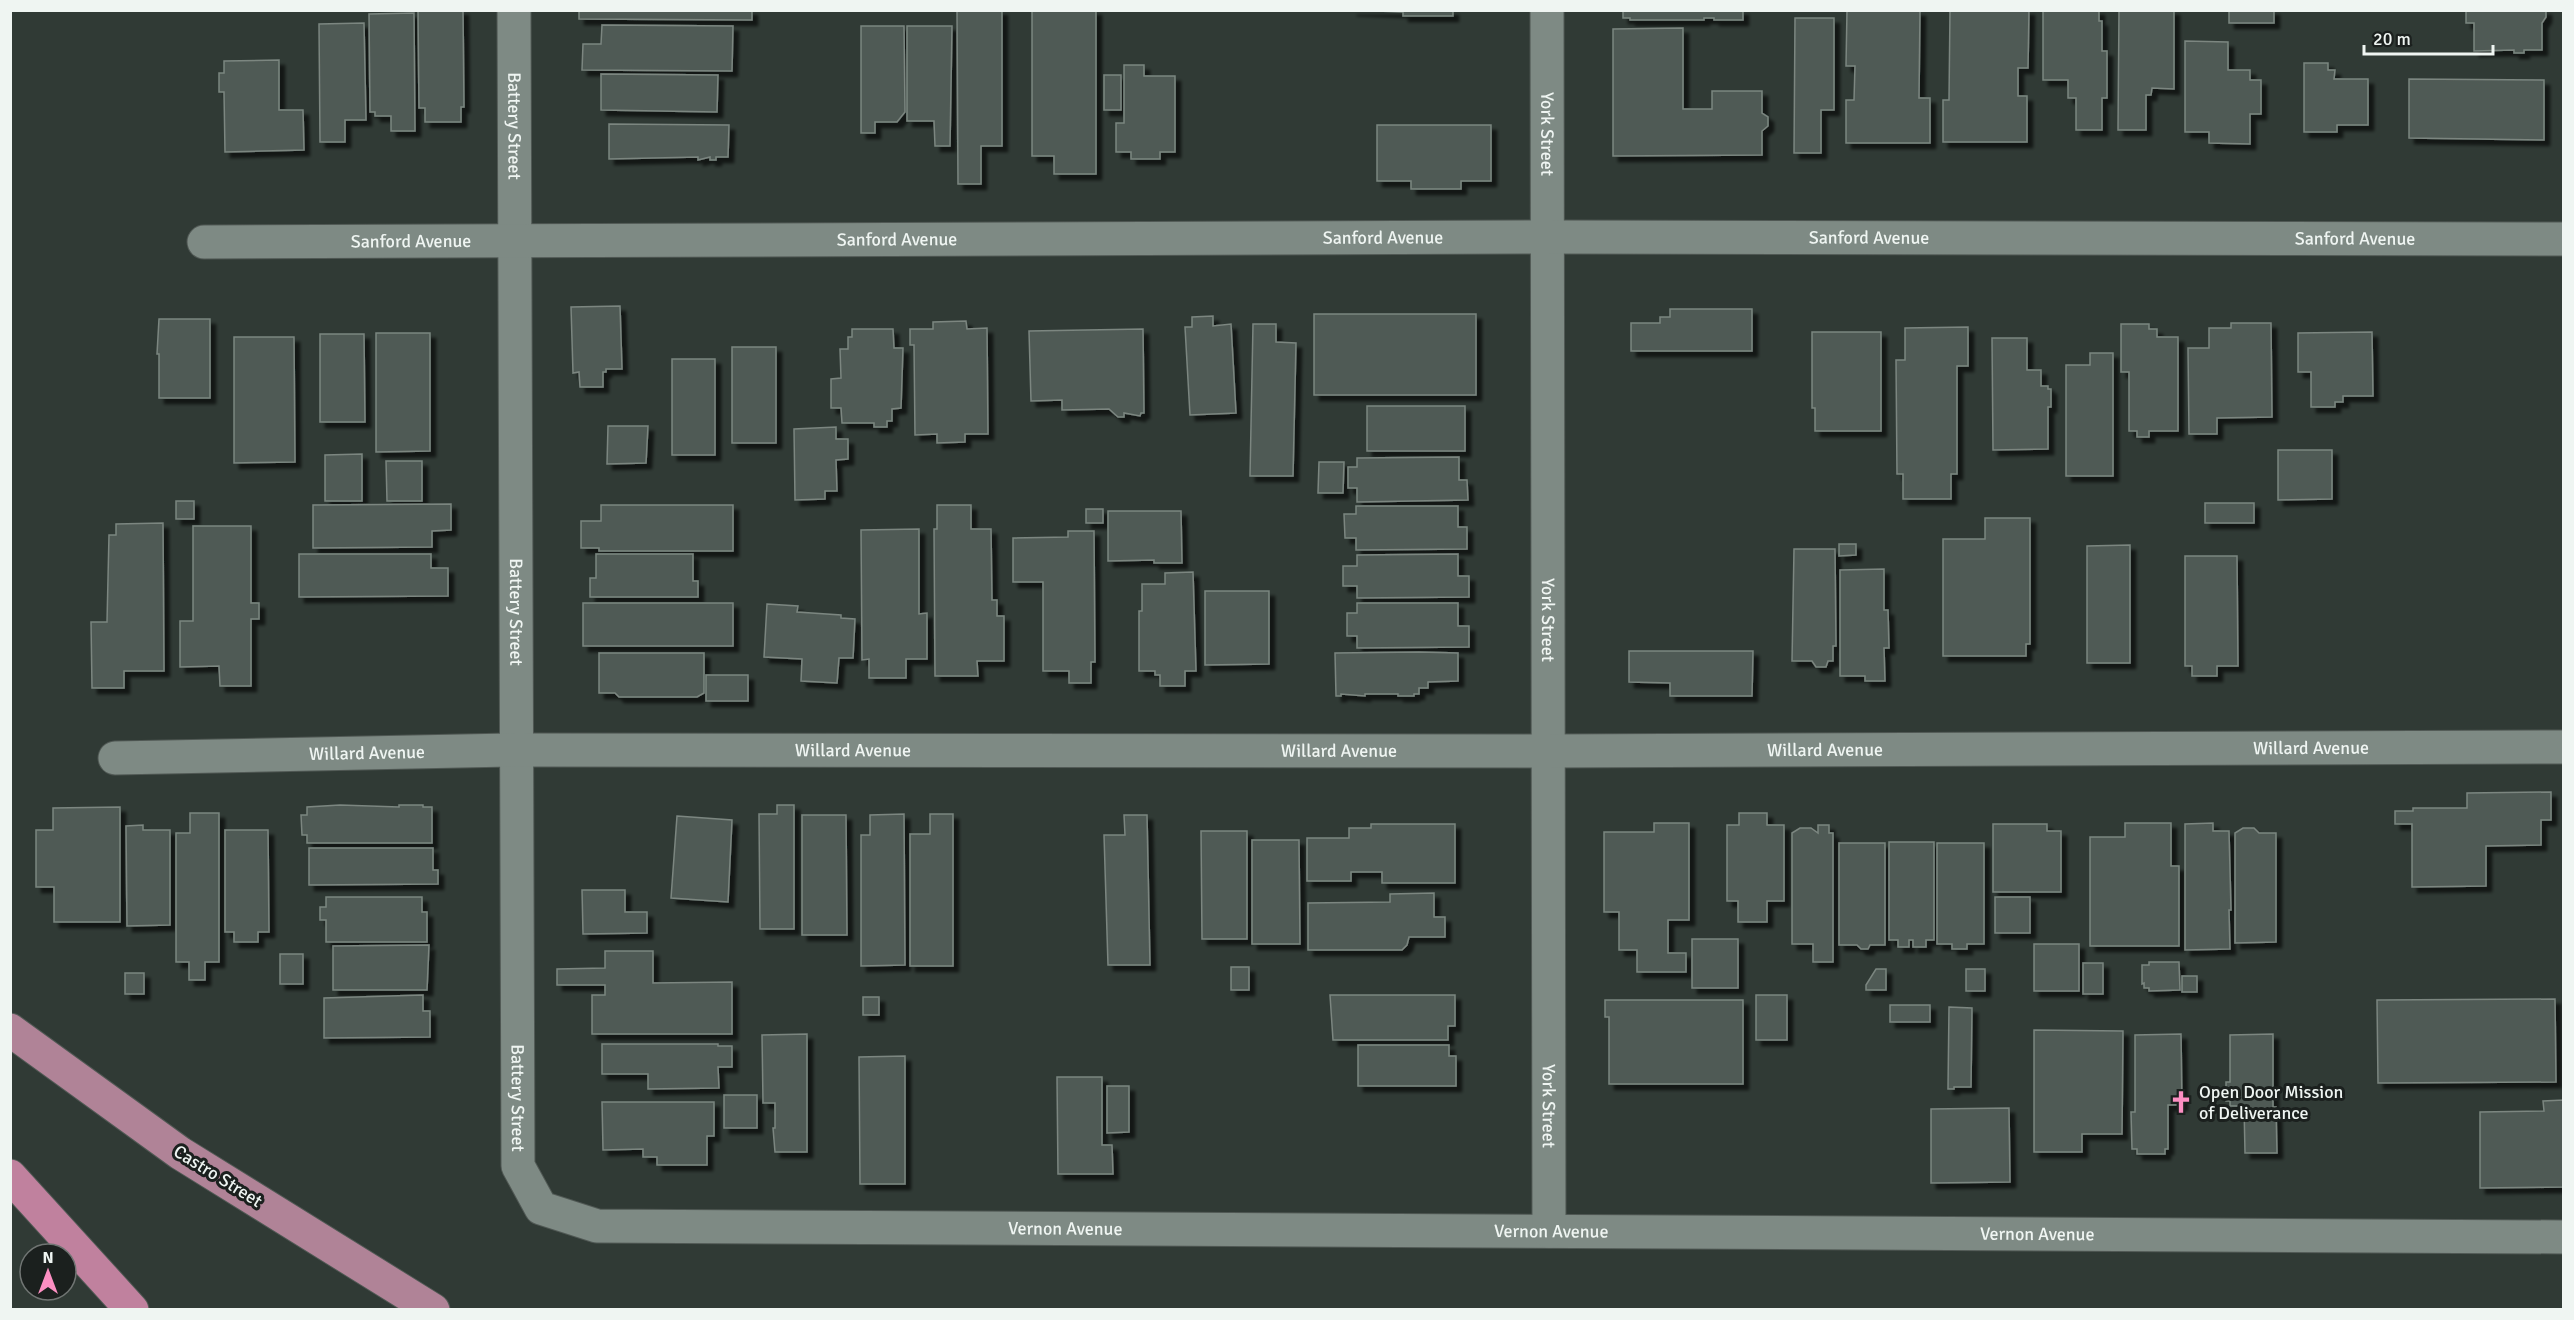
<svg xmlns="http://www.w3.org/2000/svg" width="2574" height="1320" viewBox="0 0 2574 1320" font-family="Signika,sans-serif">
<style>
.building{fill:#505a55;stroke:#7b8680;stroke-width:1.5;filter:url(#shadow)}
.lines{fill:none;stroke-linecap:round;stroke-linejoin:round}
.minor-casing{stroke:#505854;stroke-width:35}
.primary-casing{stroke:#505854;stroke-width:35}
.trunk-casing{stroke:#505854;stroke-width:35}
.minor{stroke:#7e8a84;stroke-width:33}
.primary{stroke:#b08397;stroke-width:33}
.trunk{stroke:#c0819e;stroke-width:33}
.labels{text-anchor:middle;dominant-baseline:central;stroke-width:6;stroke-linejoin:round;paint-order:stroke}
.street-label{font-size:18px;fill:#eff5f2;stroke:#1b201e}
.poi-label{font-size:18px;fill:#eff5f2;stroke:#1b201e;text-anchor:start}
</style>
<defs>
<filter id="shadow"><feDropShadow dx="5.5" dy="5.5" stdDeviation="1.5" flood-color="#0009"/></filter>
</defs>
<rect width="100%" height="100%" fill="#303a35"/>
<g class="building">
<polygon points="418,10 463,10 464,107 461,107 461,122 425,122 425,108 419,108"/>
<polygon points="579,10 752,10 752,20 579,19"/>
<polygon points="957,10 1002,10 1002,146 981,146 981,184 958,184"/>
<polygon points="1032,10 1096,10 1096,174 1054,174 1054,156 1032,156"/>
<polygon points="1351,10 1453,10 1453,16 1403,16 1403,12"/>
<polygon points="1623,10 1743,10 1743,20 1714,20 1714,18 1704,18 1704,20 1630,20 1630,18 1623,18"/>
<polygon points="1847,10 1920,11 1919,98 1930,98 1930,143 1846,143 1846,100 1854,100 1855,66 1846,66"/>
<polygon points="1950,10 2029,10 2028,68 2018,68 2018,96 2027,96 2027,142 1943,142 1943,100 1949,100"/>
<polygon points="2043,10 2099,10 2099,21 2102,21 2102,51 2107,51 2107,98 2102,98 2102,130 2076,130 2076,98 2068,98 2068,80 2043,80"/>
<polygon points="2119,10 2174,10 2174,89 2152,88 2151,95 2146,95 2146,130 2118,130"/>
<rect x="2229" y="10" width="45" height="13"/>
<polygon points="2466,10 2546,10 2546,17 2542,23 2542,50 2524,50 2524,53 2514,53 2514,50 2474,51 2474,23 2466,23"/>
<polygon points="414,13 415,131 391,131 391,116 375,116 375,112 370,112 369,14"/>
<polygon points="1795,18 1834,18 1834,110 1821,110 1821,153 1794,153"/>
<polygon points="364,23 366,120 345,120 345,142 320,142 319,24"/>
<polygon points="602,25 733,26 732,71 582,70 583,44 601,44"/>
<polygon points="861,26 904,26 905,112 897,122 875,122 875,133 861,133"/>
<polygon points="907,26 952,26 950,146 935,146 934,121 907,121"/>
<polygon points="1683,28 1683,109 1712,109 1712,91 1762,91 1762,113 1768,117 1768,126 1762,131 1762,155 1613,156 1613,29"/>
<polygon points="2185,41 2228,42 2228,70 2250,70 2250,80 2261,80 2261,114 2250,114 2250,144 2209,143 2209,132 2185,132"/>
<polygon points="279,60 279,110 303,110 304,150 225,152 224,92 219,92 219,73 224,73 224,61"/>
<polygon points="2304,63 2328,63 2328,70 2335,70 2334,79 2368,79 2368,125 2337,125 2337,132 2304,132"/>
<polygon points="1124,65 1144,65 1144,76 1175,76 1175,152 1160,152 1160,159 1131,159 1131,152 1116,152 1116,123 1124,123"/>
<polygon points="601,74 718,75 717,112 601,110"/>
<rect x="1104" y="75" width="17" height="35"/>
<polygon points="2409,79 2544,80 2544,140 2409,138"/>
<polygon points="609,124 729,125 728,157 716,157 716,160 710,160 710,157 698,160 698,157 609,159"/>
<polygon points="1377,125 1491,125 1491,181 1461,181 1461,189 1411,189 1411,181 1377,181"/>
<polygon points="620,306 622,369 606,369 606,372 603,372 603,387 580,387 579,372 573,373 571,307"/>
<polygon points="1670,309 1752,309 1752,351 1631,351 1631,323 1660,323 1660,317 1670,317"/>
<rect x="1314" y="314" width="162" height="81"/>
<polygon points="1213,316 1213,326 1231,324 1236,413 1190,415 1185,327 1192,327 1192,317"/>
<polygon points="159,319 210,319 210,398 159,398 159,354 157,354"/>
<polygon points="966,321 967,329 987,328 988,434 965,434 965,442 937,443 937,434 915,435 914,345 910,345 910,329 933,329 933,322"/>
<polygon points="2231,323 2271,323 2272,417 2217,418 2217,434 2189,434 2188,348 2209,348 2209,328 2231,328"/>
<polygon points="1253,324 1276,324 1276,342 1296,343 1293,476 1250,476"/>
<polygon points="2121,324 2149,324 2149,329 2157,329 2157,337 2178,337 2178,431 2149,431 2149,437 2137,437 2137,431 2129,431 2129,372 2121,372"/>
<polygon points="1968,327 1968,366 1957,366 1957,474 1951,474 1951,499 1903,499 1903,474 1897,474 1896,360 1905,360 1905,328"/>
<polygon points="852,329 893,329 894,348 903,348 901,408 892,409 892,421 887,421 887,427 874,427 874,423 842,423 841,408 831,408 831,379 841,378 840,349 848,349 848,337 852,337"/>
<polygon points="1143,329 1144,413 1141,413 1140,416 1124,413 1124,417 1118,417 1109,409 1062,410 1062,400 1031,401 1029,331"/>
<polygon points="1812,332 1881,332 1881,431 1815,431 1815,408 1812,408"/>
<polygon points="2372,332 2373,396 2343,396 2343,402 2335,402 2335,407 2311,407 2311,372 2298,372 2298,333"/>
<polygon points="376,333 430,333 430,451 376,452"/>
<polygon points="320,334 364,334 365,422 320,422"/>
<polygon points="234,337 294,337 295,462 234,463"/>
<polygon points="1992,338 2027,338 2027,370 2041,370 2041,386 2048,386 2048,389 2051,389 2051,407 2048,407 2048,449 1993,450"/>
<rect x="732" y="347" width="44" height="96"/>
<polygon points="2090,353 2113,353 2113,476 2066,476 2066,365 2090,365"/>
<rect x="672" y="359" width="43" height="96"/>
<rect x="1367" y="406" width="98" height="45"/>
<polygon points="608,426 648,426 646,463 607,464"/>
<polygon points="836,427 836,439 848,439 848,459 836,460 837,491 825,491 825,499 795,500 794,429"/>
<polygon points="2278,450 2332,450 2332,499 2278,500"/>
<polygon points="362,454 362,501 325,501 325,455"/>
<polygon points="1459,457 1459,480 1467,480 1468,500 1357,502 1357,488 1348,488 1348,467 1357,467 1357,458"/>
<polygon points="386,461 422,461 422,501 387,501"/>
<polygon points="1319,462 1344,462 1343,493 1318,493"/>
<rect x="176" y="501" width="18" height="18"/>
<rect x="2205" y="503" width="49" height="20"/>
<polygon points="451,504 451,530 432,531 432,547 313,548 313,505"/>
<polygon points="601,505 733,505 733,551 599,551 599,548 581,548 581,521 601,521"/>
<polygon points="937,505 971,505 971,529 991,529 992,600 997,600 997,616 1004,616 1004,661 977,661 978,676 935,676 934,529 937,529"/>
<polygon points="1356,506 1458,506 1458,527 1467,527 1467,549 1356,550 1356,538 1345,538 1344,514 1356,514"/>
<rect x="1086" y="509" width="17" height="14"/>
<polygon points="1108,511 1181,511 1182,563 1154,563 1154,560 1108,561"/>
<polygon points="1985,518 2030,518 2030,644 2026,644 2026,656 1943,656 1943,539 1985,539"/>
<polygon points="163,523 164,671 124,671 124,688 92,688 91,622 107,622 109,535 116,535 116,524"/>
<polygon points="193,526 251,526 251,603 259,603 259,619 251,619 251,686 220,686 219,666 180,667 180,621 193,621"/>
<polygon points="919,529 919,614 927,613 927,659 906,659 906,678 869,678 869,659 862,660 861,530"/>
<polygon points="1068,531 1094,531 1095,662 1091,662 1091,683 1069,683 1069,671 1043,671 1043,582 1013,582 1013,538 1068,537"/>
<polygon points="1839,544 1856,544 1856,555 1839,556"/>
<polygon points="2130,545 2130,663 2087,663 2087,546"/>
<polygon points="1794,549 1835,549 1836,646 1833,646 1833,661 1828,661 1826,667 1816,667 1812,661 1792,661"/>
<polygon points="299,554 431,554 431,568 448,568 448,596 299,597"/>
<polygon points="596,554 693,554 693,581 698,581 698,597 590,597 590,578 596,578"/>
<polygon points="1458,554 1458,576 1469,576 1469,597 1357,598 1357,586 1343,586 1343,566 1357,566 1357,555"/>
<polygon points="2185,556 2237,556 2238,666 2217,666 2217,676 2192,676 2192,666 2185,666"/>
<polygon points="1884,569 1884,610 1888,610 1889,648 1884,648 1885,681 1865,681 1865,676 1840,676 1840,570"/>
<polygon points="1193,572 1196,671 1185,671 1185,686 1160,686 1160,675 1155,675 1155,671 1139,671 1139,611 1142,611 1142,584 1165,584 1165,573"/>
<polygon points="1205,591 1269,591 1269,664 1205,665"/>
<rect x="583" y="603" width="150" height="43"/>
<polygon points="1357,603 1458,603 1458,626 1469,626 1469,647 1357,648 1357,636 1347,636 1347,613 1357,613"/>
<polygon points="767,604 798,606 797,612 841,615 841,618 855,619 853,658 839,658 837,683 801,681 802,659 764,657"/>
<polygon points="1629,651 1753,651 1752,696 1670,696 1670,683 1629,682"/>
<polygon points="1419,652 1458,653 1458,681 1428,682 1428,688 1419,688 1419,694 1414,694 1414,696 1398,696 1398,694 1365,694 1365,696 1341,694 1341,696 1336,696 1335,653"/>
<polygon points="599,653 704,653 704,693 697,697 619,697 615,693 599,693"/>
<rect x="706" y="675" width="42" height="26"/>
<polygon points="2551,792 2551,820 2541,820 2541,845 2486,846 2486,886 2412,887 2412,824 2395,824 2395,811 2413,811 2413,808 2467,808 2467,793"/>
<polygon points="340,805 399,807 399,805 423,805 423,807 432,807 432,843 307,843 307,835 302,835 301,815 307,815 307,807"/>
<polygon points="777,805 794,805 794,929 760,929 759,814 777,814"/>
<polygon points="120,807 120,922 54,922 54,887 36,887 36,830 53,830 53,808"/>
<polygon points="190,813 219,813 219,962 205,962 205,980 189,980 189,962 176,962 176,833 190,833"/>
<polygon points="1739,813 1767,813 1767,825 1784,825 1784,901 1767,901 1767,922 1738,922 1738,901 1727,901 1727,825 1739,825"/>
<polygon points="904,814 905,965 861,966 861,835 870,835 870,815"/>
<polygon points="930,814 953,814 953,966 910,966 910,834 930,834"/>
<polygon points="802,815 846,815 847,935 802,935"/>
<polygon points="1124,815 1147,815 1150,965 1108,965 1104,835 1125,835"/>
<polygon points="677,816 732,820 728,902 671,898"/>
<polygon points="1654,823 1689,823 1689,920 1668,920 1668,953 1686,953 1686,972 1637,972 1637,950 1619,950 1619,912 1604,912 1604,832 1654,832"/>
<polygon points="2125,823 2171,823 2171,866 2179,866 2179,946 2090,946 2090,837 2125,837"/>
<polygon points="2213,823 2213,831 2229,831 2231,910 2229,910 2230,949 2185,950 2185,824"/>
<polygon points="1371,824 1455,824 1455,883 1382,883 1382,872 1351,872 1351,881 1307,881 1307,838 1349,838 1349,828 1371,828"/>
<polygon points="1993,824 2047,824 2047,831 2061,831 2061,892 1993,892"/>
<polygon points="143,825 143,830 170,830 170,925 127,926 126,826"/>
<polygon points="1818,825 1829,825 1829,833 1833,833 1833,962 1813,962 1813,944 1792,944 1792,833 1800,828 1811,828 1818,833"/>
<polygon points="2243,828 2254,828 2259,833 2276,833 2276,942 2235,943 2235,833"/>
<polygon points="225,830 268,830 269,932 258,932 258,942 234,942 234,932 225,932"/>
<polygon points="1201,831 1247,831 1247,939 1202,939"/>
<polygon points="1252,840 1299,840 1300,944 1252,944"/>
<polygon points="1889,842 1934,842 1934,940 1926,940 1926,947 1913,947 1913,940 1909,940 1909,947 1898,947 1898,940 1889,940"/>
<polygon points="1839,843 1885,843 1885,945 1870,945 1868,949 1861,949 1857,945 1839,945"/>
<polygon points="1937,843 1984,843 1984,944 1967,944 1967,949 1952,949 1952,944 1937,944"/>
<polygon points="309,848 433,848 433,870 438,870 438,884 309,885"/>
<polygon points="582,890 625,890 625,912 647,912 647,933 583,934"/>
<polygon points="1434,893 1434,917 1445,917 1445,937 1409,937 1407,945 1402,950 1308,950 1308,903 1390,902 1390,894"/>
<polygon points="326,897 422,897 422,912 427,912 427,942 326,942 326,920 320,920 320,907 326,907"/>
<rect x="1995" y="897" width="35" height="36"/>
<rect x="1692" y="939" width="46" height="49"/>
<rect x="2034" y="944" width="45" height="47"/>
<polygon points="429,945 427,990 333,990 333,946"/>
<polygon points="605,951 653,951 653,983 732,982 732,1034 592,1034 592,995 605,995 605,985 557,985 557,969 605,968"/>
<rect x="280" y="954" width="23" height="30"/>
<polygon points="2149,962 2179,962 2180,990 2149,991 2149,988 2144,988 2144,983 2142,984 2142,965 2149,965"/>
<rect x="2083" y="963" width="20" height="31"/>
<rect x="1231" y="967" width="18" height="23"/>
<polygon points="1876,969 1886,969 1886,990 1866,990 1866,985"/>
<rect x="1966" y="969" width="19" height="22"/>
<rect x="125" y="973" width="19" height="21"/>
<rect x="2182" y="976" width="15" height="16"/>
<polygon points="423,995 423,1011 430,1011 430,1037 324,1038 324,998"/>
<polygon points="1330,995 1455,995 1455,1026 1448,1026 1448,1040 1333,1040"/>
<rect x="1756" y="995" width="31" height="45"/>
<rect x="863" y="997" width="16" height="18"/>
<polygon points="2555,999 2556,1082 2378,1083 2377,1000"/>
<polygon points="1605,1000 1743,1000 1743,1084 1609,1084 1609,1017 1605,1017"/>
<rect x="1890" y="1005" width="40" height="17"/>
<polygon points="1949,1007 1972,1008 1971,1087 1954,1087 1954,1089 1948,1089"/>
<polygon points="2034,1030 2123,1031 2122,1134 2082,1134 2082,1152 2034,1152"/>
<polygon points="807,1034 807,1152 775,1152 773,1128 775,1128 775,1103 763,1103 762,1035"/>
<polygon points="2181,1034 2182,1105 2168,1105 2168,1149 2165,1149 2165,1154 2137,1154 2137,1149 2132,1149 2131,1112 2135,1112 2135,1035"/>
<polygon points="2273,1034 2273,1107 2276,1107 2277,1153 2245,1153 2244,1106 2230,1106 2230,1101 2226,1101 2226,1082 2230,1082 2230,1035"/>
<polygon points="602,1044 718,1044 718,1046 732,1046 732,1067 718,1067 719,1088 648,1089 648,1074 602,1074"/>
<polygon points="1358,1045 1449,1045 1449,1056 1456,1056 1456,1086 1358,1086"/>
<polygon points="905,1056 905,1184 860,1184 859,1057"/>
<polygon points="1057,1077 1102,1077 1102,1145 1112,1145 1113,1174 1058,1174"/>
<polygon points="1107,1086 1129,1086 1129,1132 1107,1133"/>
<rect x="724" y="1095" width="33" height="33"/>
<polygon points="2564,1100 2564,1187 2480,1188 2480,1112 2544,1111 2543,1101"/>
<polygon points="602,1102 714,1102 714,1136 707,1136 707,1165 657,1165 657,1157 643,1157 643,1149 603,1150"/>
<polygon points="2009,1108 2010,1182 1931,1183 1931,1109"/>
</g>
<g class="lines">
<g class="minor-casing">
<g id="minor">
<path id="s1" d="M514,10l4,1156 23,42 56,18 1967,11"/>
<path id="s2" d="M1547,10l2,1221"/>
<path id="s3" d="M204,242l1344,-5 1016,2"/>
<path id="s4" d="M115,758l401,-8 1033,1 1015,-4"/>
</g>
</g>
<g class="primary-casing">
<polyline id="primary" points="10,1030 180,1153 433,1310"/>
</g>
<g class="trunk-casing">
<polyline id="trunk" points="10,1176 132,1310"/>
</g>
<use href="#minor" class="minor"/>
<use href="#primary" class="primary"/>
<use href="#trunk" class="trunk"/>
</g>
<defs>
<g id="church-bare" transform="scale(1.8)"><path d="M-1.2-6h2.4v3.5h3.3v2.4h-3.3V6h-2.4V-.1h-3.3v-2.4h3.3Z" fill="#fc8fc2" stroke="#1b201e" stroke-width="2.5" paint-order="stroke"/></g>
</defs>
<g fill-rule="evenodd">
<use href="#church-bare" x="2181" y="1102"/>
</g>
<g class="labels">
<g class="street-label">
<text stroke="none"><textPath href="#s1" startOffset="116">Battery Street</textPath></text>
<text stroke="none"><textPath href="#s2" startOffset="124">York Street</textPath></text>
<text stroke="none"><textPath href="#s3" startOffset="1179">Sanford Avenue</textPath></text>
<text stroke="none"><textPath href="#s3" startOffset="1665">Sanford Avenue</textPath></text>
<text stroke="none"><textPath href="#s3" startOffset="693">Sanford Avenue</textPath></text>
<text stroke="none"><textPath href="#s3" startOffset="2151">Sanford Avenue</textPath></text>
<text stroke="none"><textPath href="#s3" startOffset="207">Sanford Avenue</textPath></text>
<text stroke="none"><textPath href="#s1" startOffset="602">Battery Street</textPath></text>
<text stroke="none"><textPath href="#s2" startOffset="610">York Street</textPath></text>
<text stroke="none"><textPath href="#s4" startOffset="2196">Willard Avenue</textPath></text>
<text stroke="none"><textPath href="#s4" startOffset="1710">Willard Avenue</textPath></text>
<text stroke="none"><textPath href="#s4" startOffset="738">Willard Avenue</textPath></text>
<text stroke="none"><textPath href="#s4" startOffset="1224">Willard Avenue</textPath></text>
<text stroke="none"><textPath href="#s4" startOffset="252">Willard Avenue</textPath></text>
<text stroke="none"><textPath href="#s1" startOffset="1088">Battery Street</textPath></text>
<text stroke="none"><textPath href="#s2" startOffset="1096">York Street</textPath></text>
<text transform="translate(218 1176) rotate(32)">Castro Street</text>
<text stroke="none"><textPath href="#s1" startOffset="1731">Vernon Avenue</textPath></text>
<text stroke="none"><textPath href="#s1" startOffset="2217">Vernon Avenue</textPath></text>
<text stroke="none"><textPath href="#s1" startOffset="2703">Vernon Avenue</textPath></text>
</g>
<g class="poi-label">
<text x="2199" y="1092">Open Door Mission<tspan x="2199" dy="21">of Deliverance</tspan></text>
</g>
</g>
<rect width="2574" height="1320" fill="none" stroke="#eff5f2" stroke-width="24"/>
<g transform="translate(48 1272)"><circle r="28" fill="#1b201e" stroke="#707573" stroke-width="1.5"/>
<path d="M0-4.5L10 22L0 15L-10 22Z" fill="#fc8fc2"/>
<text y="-9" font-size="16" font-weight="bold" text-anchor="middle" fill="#eff5f2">N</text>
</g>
<path d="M2364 45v9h129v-9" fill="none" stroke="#eff5f2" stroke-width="3"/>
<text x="2373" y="45" font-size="18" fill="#eff5f2" stroke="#1b201e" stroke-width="4.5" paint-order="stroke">20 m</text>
</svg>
